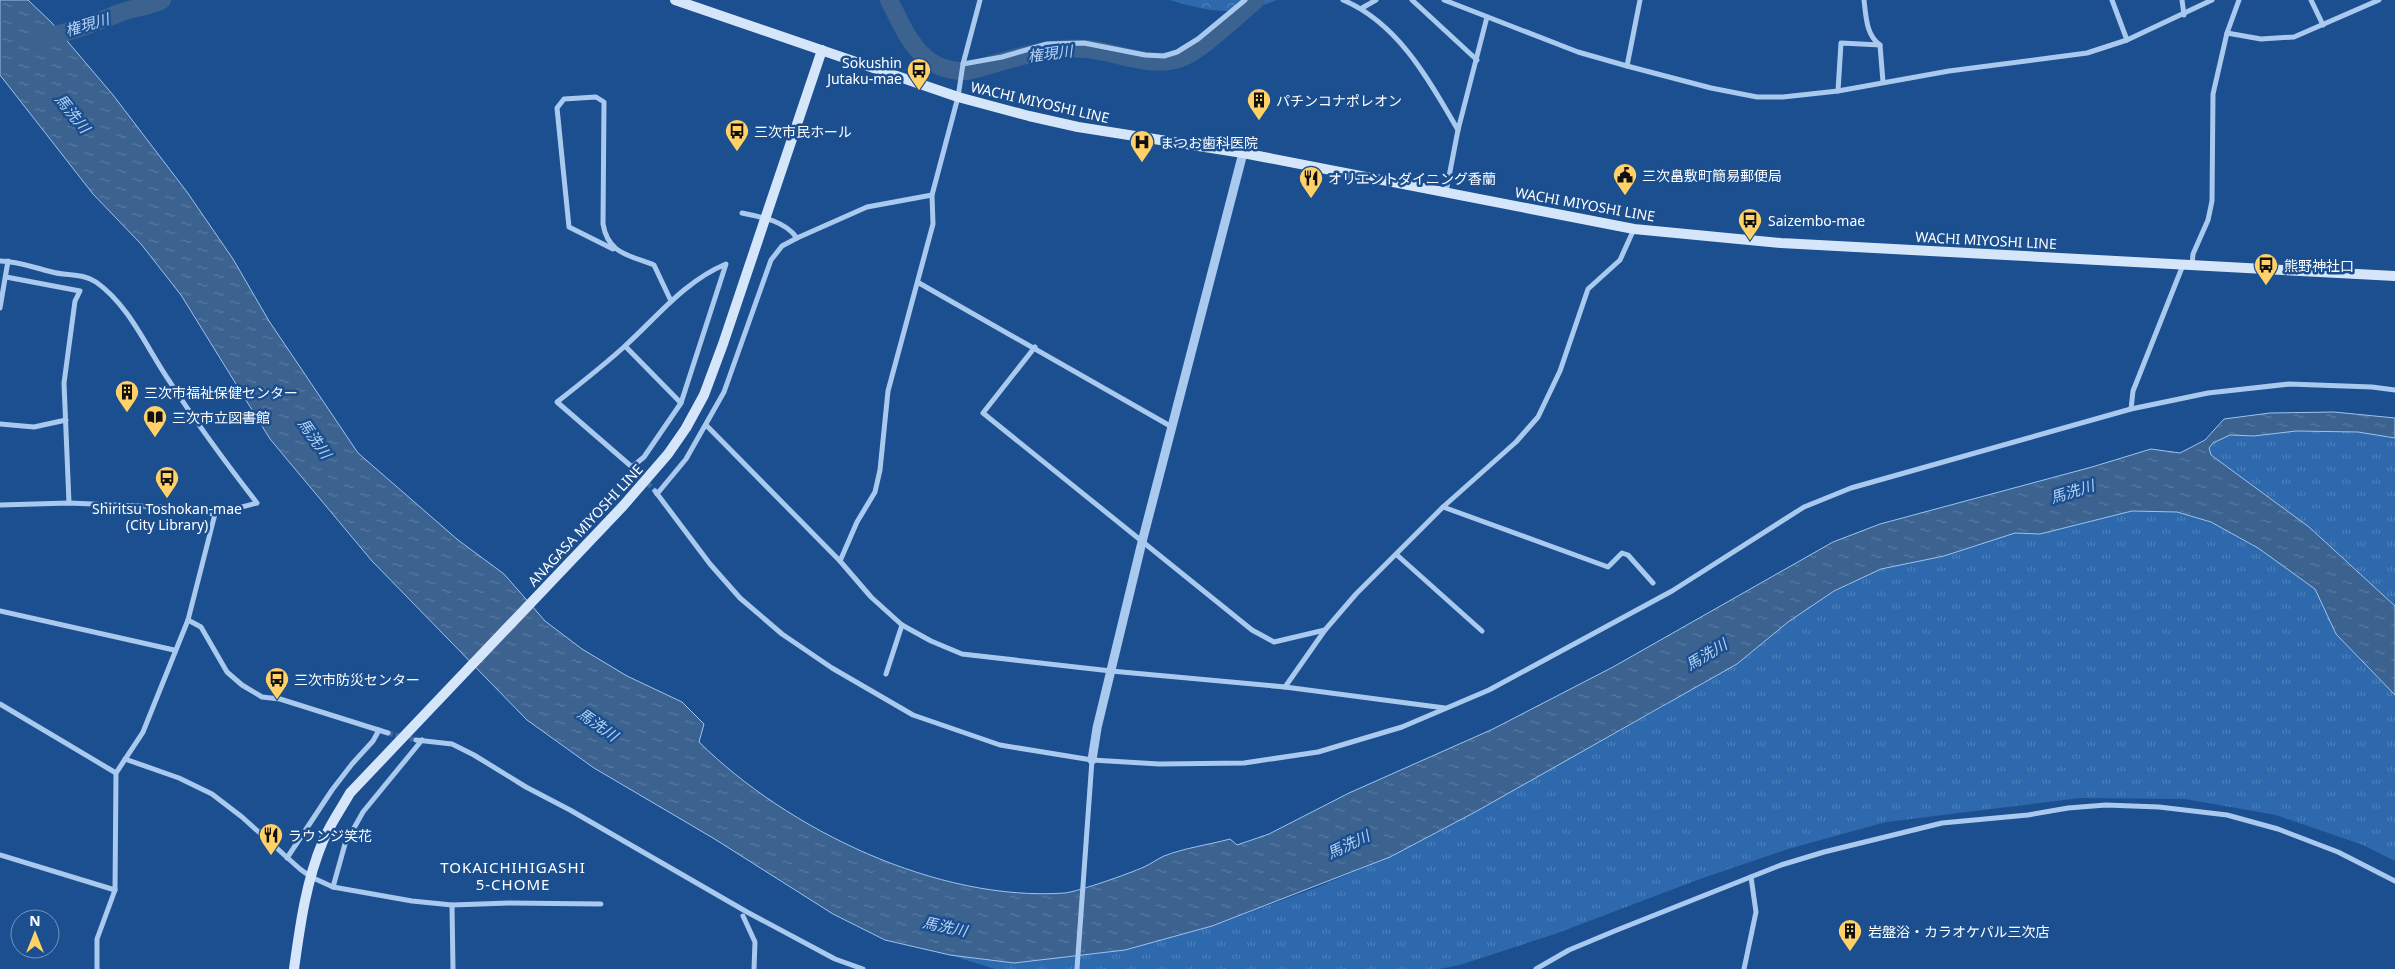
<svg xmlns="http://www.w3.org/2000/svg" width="2395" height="969" viewBox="0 0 2395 969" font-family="'Noto Sans','Noto Sans JP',sans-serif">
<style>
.grass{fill:url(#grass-tufts)}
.forest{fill:url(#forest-crowns)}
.water{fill:url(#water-ripples);stroke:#9cc4f0}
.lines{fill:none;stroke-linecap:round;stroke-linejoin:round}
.river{stroke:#3c6290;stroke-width:18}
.minor-tunnel{stroke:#3d69a0;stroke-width:5;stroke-dasharray:5 2.5;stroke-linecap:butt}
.minor{stroke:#a9c9ee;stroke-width:5}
.tertiary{stroke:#a9c9ee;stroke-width:9}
.secondary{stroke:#d6e6fa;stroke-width:10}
.labels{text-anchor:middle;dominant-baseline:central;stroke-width:5;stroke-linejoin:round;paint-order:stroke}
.poi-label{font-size:14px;fill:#fff;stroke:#1b4f8f;text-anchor:start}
.street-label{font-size:14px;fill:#fff;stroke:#1b4f8f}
.water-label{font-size:15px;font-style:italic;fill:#b5d3f5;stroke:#1b4f8f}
.neighbourhood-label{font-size:15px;letter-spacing:1px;fill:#fff;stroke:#1b4f8f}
</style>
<defs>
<pattern id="grass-tufts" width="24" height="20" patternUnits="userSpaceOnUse" patternTransform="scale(1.25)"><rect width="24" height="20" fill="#2e69ad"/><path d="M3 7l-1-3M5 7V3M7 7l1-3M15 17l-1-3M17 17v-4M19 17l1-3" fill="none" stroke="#4d80b9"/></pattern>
<pattern id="forest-crowns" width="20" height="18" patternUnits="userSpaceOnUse" patternTransform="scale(1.25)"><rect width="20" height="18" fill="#2e69ad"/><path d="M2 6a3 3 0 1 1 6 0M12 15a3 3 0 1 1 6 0" fill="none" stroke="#4d80b9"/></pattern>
<pattern id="water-ripples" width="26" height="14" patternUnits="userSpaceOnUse" patternTransform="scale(1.25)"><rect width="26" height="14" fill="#3c6290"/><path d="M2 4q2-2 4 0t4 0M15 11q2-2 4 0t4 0" fill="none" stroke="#597aa1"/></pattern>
</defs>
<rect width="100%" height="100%" fill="#1b4f8f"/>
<g class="grass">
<polygon points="2296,431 2358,432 2395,438 2395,606 2309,527 2211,455 2209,448 2213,443 2230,435 2254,436"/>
<polygon points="2132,511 2176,512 2211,522 2258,548 2315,589 2336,634 2395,695 2395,861 2363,845 2276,815 2185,799 2080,798 1886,822 1788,849 1700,879 1555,934 1460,965 1439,969 995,969 950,955 1014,963 1125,950 1212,926 1318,887 1390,857 1663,707 1834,591 1881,569 1944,556 2015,533 2040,534"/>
</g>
<path class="forest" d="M1169,0h108c-43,17 -66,12 -108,0z"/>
<path class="water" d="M0,0h28l23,22 62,73 74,97 46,67 36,62 89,132 100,87 46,34 41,47 37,28 45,27 55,26 22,22 -5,18c89,88 239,160 366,151 15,-2 63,-19 79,-26 7,-3 13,-8 20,-11 20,-8 44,-11 66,-17l7,6 32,-11 80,-41 144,-64 120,-62 220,-125 47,-18 212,-57 59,-18 29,4 25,-13 19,-21 46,-6 64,-1 61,6v20l-37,-6 -62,-1 -42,5 -24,-1 -17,8 -4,5 2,7 98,72 86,79v89l-59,-61 -21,-45 -57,-41 -47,-26 -34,-10 -45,-1 -92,23 -25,-1 -71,23 -63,13 -47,22 -46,31 -51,42 -260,147 -87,46 -178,69 -87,24 -111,13 -64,-8 -65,-15 -52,-26 -120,-76 -119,-70 -67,-48 -155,-159 -102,-122 -89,-144 -40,-51 -48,-50 -93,-119z"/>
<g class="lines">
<g class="river">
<path d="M889,0c18,36 32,73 79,71 39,-10 79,-26 119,-22 30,3 64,20 94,9 20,-7 57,-43 75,-58"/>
<path d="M39,38c28,-4 52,-14 78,-24 15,-6 30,-7 45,-14"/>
</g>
<g class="minor-tunnel">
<polyline points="632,467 655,491"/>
<polyline points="388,733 416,740"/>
</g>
<g class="minor">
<path d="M1343,0c55,23 86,80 115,130"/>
<polyline points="1412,0 1477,60"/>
<polyline points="1444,0 1578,52 1627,66 1711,88 1757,97 1783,97 1838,91 1949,71 2087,53 2127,40 2212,0"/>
<path d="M1864,0c2,16 2,35 16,45l3,37"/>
<polyline points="2112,0 2127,40"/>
<polyline points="2182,0 2184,15"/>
<polyline points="2311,0 2323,25"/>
<polyline points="1362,8 1376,0"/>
<polyline points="2227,33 2261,39 2294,37 2379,0"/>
<polyline points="963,64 1002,57 1047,44 1084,43 1145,55 1164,56 1177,52 1198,39 1245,0"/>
<polyline points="1627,66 1640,0"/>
<polyline points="1838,91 1841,43 1880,45"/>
<polyline points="1446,192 1458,130 1487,17"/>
<path d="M742,213c20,4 43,8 55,25"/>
<path d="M613,249l-44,-22 -12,-119 7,-9 32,-2 8,5 -1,122c5,30 26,31 51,41l17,36"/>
<path d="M0,261c18,0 35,7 52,11 14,4 31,1 44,10 34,24 51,67 74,100 27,42 56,81 87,121l-42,11 -53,-7 -93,-4 -69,2"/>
<path d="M726,264l-45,139 -37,54 -12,10 -75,-65c23,-18 46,-36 68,-56 33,-30 60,-65 101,-82z"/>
<polyline points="2192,265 2193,254 2208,220 2212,201 2213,94 2227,33 2239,0"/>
<polyline points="6,277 80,291 75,301 64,383 69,503"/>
<polyline points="919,283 1172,427"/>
<polyline points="0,308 8,261"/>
<polyline points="625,346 681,403"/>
<polyline points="1035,347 983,413 1252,630 1274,642 1325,630"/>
<polyline points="2131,409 2133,391 2183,265"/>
<polyline points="0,424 34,427 66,420"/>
<polyline points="707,426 840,561 871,597 902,625 931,641 962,654 1111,671 1285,687 1445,708"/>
<polyline points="655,491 710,564 740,598 782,634 832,668 913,715 1000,745 1092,760 1159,764 1244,763 1318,752 1402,727 1489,690 1672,591 1804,507 1851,488 2131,409 2208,393 2289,384 2372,387 2395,390"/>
<polyline points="657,494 686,459 724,392 771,260 782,246 797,238 867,207 932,195"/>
<polyline points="1443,507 1608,567 1622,553 1628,555 1653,583"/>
<polyline points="1397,555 1482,631"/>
<polyline points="840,561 857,522 875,492 880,470 888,391 933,224 932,195 958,97 963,64 980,0"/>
<polyline points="0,611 174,650"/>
<polyline points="188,620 201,627 227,672 242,685 262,697 280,699 388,733"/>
<polyline points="886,674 902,625"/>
<polyline points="1285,687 1325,630 1356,594 1443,507 1516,442 1538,417 1560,371 1588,289 1620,260 1634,229"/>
<polyline points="0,704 116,773"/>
<polyline points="416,740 452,744 474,755 526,787 570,810 747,912 835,959 863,969"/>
<polyline points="125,759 179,778 212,794 242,817 300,869 311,877 333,887 412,901 452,905 509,903 601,904"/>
<polyline points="0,855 115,890"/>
<polyline points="287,858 332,790 352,764 373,741 379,730"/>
<polyline points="333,887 345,844 363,812 422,740"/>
<polyline points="452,905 453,969"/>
<polyline points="743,916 755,942 754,969"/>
<polyline points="97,969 97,939 115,890 116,773 143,732 188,620 215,514"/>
<polyline points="1077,969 1092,760"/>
<polyline points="1536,969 1569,950 1617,930 1781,865 1824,852 1942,823 2028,815 2068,808 2106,805 2159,807 2227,815 2278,829 2338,852 2395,881"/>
<polyline points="1744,969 1756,912 1751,877"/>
</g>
<polyline class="tertiary" points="1092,760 1097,728 1142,542 1243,153"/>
<g class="secondary">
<polyline points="675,0 958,97 1029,116 1078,127 1243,153 1634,229 1781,243 2395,276"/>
<path d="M294,969c6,-43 12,-88 29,-128 7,-17 18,-32 27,-48l273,-287 45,-52 18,-26 18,-33 19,-51 99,-294"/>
</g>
</g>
<defs>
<g id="bus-pin" transform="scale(1.25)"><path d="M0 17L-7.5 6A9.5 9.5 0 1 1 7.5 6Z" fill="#ffd166" stroke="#1b4f8f"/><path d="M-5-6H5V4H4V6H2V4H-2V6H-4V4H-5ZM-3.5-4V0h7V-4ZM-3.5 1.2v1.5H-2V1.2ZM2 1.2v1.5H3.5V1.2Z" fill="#111"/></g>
<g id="building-pin" transform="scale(1.25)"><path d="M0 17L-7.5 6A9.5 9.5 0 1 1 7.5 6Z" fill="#ffd166" stroke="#1b4f8f"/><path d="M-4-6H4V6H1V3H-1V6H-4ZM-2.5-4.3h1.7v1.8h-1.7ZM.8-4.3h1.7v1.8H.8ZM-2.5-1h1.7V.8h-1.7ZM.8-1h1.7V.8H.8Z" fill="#111"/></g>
<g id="hospital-pin" transform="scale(1.25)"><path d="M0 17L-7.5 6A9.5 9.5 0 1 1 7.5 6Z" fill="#ffd166" stroke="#1b4f8f"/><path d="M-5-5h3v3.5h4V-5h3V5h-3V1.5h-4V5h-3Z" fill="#111"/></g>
<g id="civic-pin" transform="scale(1.25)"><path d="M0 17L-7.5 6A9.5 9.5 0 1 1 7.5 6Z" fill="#ffd166" stroke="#1b4f8f"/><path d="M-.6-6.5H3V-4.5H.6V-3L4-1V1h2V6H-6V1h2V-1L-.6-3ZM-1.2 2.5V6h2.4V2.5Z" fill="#111"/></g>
<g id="restaurant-pin" transform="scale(1.25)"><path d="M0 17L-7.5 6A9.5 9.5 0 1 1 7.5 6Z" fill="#ffd166" stroke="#1b4f8f"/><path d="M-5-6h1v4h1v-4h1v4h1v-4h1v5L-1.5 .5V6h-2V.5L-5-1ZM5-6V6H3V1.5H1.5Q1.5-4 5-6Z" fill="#111"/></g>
<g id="library-pin" transform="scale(1.25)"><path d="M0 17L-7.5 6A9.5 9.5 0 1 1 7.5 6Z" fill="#ffd166" stroke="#1b4f8f"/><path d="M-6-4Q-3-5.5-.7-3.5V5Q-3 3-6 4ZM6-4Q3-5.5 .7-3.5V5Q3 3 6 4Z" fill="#111"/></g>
</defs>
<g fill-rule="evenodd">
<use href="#bus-pin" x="919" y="70"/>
<use href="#building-pin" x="1259" y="100"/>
<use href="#bus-pin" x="737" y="131"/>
<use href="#hospital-pin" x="1142" y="142"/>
<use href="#civic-pin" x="1625" y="175"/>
<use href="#restaurant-pin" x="1311" y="178"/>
<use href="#bus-pin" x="1750" y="220"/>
<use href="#bus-pin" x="2266" y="265"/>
<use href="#building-pin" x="127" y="392"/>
<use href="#library-pin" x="155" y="417"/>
<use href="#bus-pin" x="167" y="478"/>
<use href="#bus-pin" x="277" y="679"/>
<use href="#restaurant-pin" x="271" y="835"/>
<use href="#building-pin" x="1850" y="931"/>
</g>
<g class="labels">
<g class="poi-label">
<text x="902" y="62" text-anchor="end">Sokushin<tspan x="902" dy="16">Jutaku-mae</tspan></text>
<text x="1276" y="100">パチンコナポレオン</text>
<text x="754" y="131">三次市民ホール</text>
<text x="1160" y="142">まつお歯科医院</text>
<text x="1642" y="175">三次畠敷町簡易郵便局</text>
<text x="1328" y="178">オリエントダイニング香蘭</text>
<text x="1768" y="220">Saizembo-mae</text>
<text x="2284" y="265">熊野神社口</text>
<text x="144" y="392">三次市福祉保健センター</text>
<text x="172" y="417">三次市立図書館</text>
<text x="167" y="508" text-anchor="middle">Shiritsu Toshokan-mae<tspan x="167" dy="16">(City Library)</tspan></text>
<text x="294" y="679">三次市防災センター</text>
<text x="288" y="835">ラウンジ笑花</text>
<text x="1868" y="931">岩盤浴・カラオケパル三次店</text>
</g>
<g class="street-label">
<text transform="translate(1040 102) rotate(13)">WACHI MIYOSHI LINE</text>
<text transform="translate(1585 204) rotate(10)">WACHI MIYOSHI LINE</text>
<text transform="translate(1986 240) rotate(3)">WACHI MIYOSHI LINE</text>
<text transform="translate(585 525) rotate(-47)">ANAGASA MIYOSHI LINE</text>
</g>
<g class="water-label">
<text transform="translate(87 24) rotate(-16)">権現川</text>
<text transform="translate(1050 53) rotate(-7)">権現川</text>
<text transform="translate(73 113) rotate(51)">馬洗川</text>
<text transform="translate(315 438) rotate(55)">馬洗川</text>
<text transform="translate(2072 491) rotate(-17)">馬洗川</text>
<text transform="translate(1706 654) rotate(-31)">馬洗川</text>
<text transform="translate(598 724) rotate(35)">馬洗川</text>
<text transform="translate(1348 844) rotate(-25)">馬洗川</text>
<text transform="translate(945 926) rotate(12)">馬洗川</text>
</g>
<g class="neighbourhood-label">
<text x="513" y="867">TOKAICHIHIGASHI<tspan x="513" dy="17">5-CHOME</tspan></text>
</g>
</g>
<g transform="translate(35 934)"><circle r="24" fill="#1b4f8f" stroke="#7695bc"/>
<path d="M0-4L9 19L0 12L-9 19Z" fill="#ffd166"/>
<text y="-8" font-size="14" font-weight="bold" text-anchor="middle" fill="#ffffff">N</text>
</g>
</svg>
